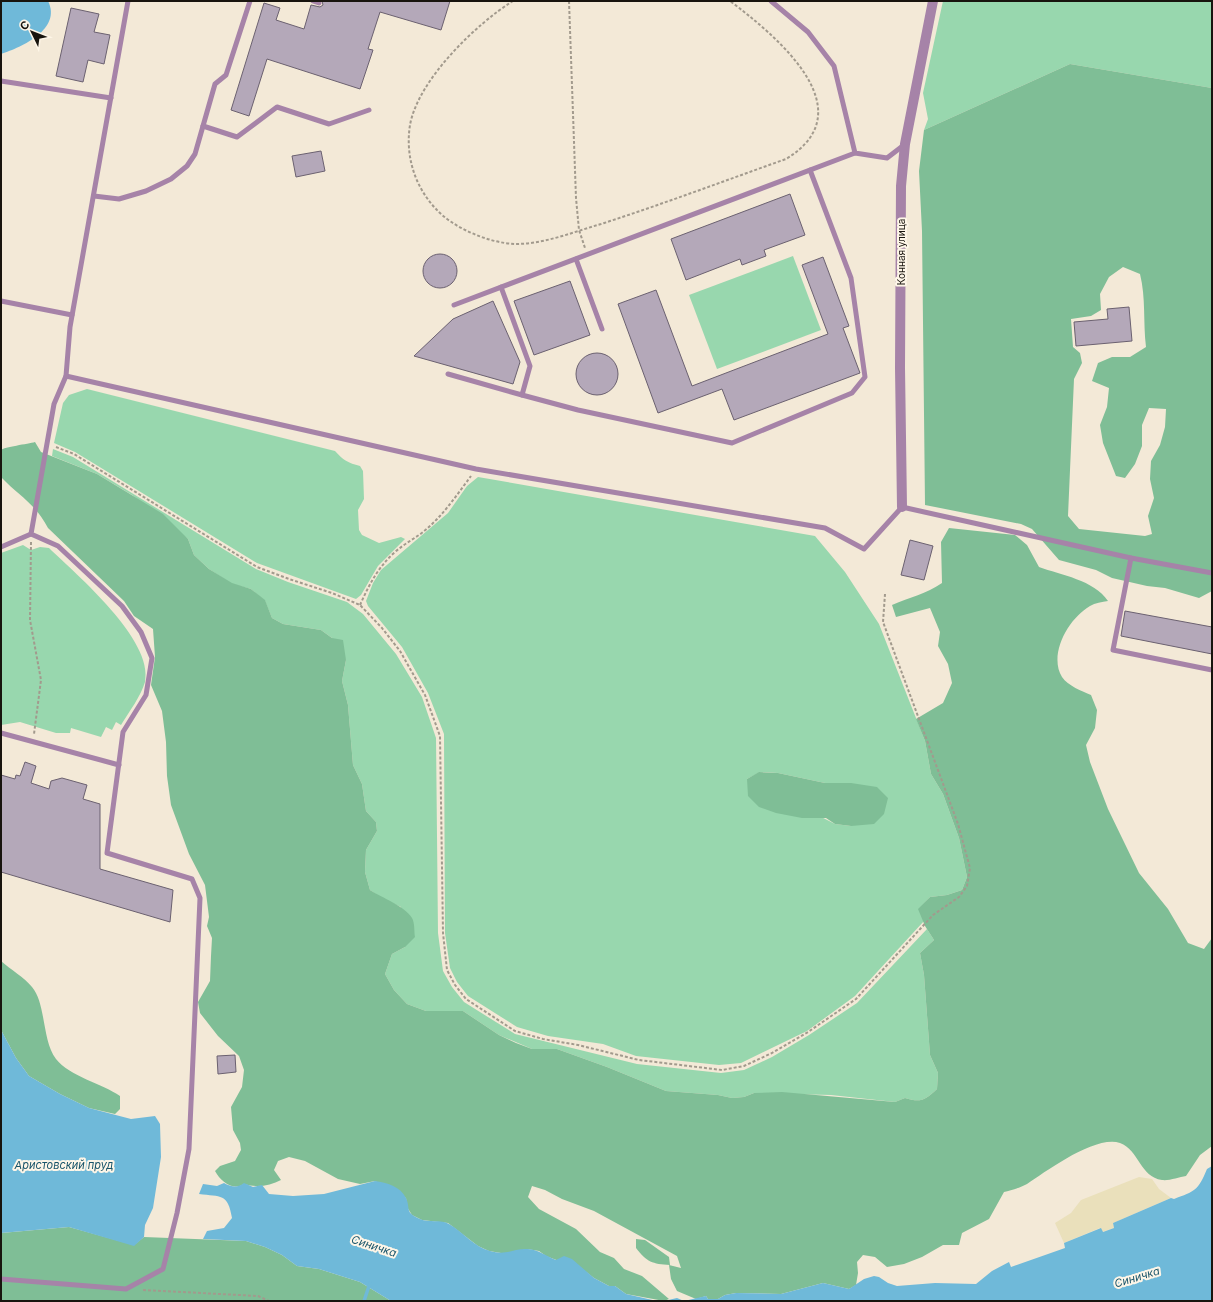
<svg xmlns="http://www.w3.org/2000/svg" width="1213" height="1302" viewBox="0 0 1213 1302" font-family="Inter,sans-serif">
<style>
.green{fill:#98d7ae;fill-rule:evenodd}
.forest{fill:#7fbe96;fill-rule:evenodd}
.sand{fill:#eae0bb}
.water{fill:#6fb9d9}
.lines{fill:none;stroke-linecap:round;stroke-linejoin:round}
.stream{stroke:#6fb9d9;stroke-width:3.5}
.building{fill:#b4a8b9;stroke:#6b6170}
.path{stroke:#a29a8d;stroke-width:2;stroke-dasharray:3 2;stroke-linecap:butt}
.lane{stroke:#a683a8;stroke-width:5}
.street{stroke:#a683a8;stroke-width:10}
.labels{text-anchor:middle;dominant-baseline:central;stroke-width:4;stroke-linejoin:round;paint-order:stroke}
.street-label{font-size:10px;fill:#18140e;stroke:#fef6e8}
.water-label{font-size:11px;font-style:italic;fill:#18546a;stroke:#fef6e8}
</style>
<rect width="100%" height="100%" fill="#f3e9d7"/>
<g class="green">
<polygon points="943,1 1212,1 1212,88 1070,64 924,130 928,119 923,93"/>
<polygon points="793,256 821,330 717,369 689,295"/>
<path d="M87,389l248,62c8,9 13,12 25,15l3,5 1,28 -6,11 1,20 3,5 17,8 22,-6 4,2 -27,27 -17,29 -5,4 -99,-36 -182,-111 -21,-9 9,-40 6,-8z"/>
<path d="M53,449l20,8 183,112 32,13 59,20 16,12 33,40 26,43 14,41 2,195 5,38 9,16 12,15 51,32 122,30 84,9 23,-3 28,-13 37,-22 48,-32 70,-74 7,11 -14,13 4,22 6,80 8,18 -1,16c-12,11 -16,14 -32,9l-10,4 -64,-7 -77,-2 -10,4 -12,1 -14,-3 -52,-4 -59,-24 -50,-18h-25l-33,-14 -36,-24h-37l-19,-7 -13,-14 -9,-16 7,-20 13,-7 -4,-40 -18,-8 -13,-9 -5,-18 1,-22 11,-19 -1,-9 -10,-11 -4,-27 -9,-19 -5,-60 -6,-24 4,-21 -14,-22 -11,-8 -38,-6 -11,-6 -7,-17 -14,-12 -19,-5 -23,-15 -15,-14 -6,-16 -56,-44 -35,-21 -45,-18z"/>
<path d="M478,477l337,59 30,36 34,52 46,117 6,33 12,20 16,44 8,39 -5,13 -15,5 -17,2 -11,12 5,12 -69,75 -48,35 -66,32 -22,2 -83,-9 -33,-12 -55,-8 -31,-9 -49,-31 -11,-14 -7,-14 -5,-35 -1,-199 -16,-41 -26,-46 -34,-41 -2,-5 7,-18 8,-13 67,-57 19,-27zM760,772l18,1 47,10h26v43l-16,-2 -88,-45z"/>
<path d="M23,545l8,5 9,-3 9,1c28,27 105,92 96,134 -4,14 -16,30 -24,43l-5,-3 -4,8 -6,-3 -5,10 -30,-9 -1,5h-14l-36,-11 -19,3v-172z"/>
</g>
<g class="forest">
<path d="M1070,64l142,24v503l-13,7 -34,-10 -18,-2 -35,-8 -16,-8 -37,-10 -27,-31 -11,-5 -96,-19 -3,-274 -3,-60 5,-41zM1123,267l17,7c6,24 3,48 6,73l-16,10h-18l-14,6 -6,18 17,7 -2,19 -7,18 3,18 13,33 9,2 10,-14 7,-18v-21l7,-17 17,1 -1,18 -5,18 -9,16 -1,18 4,19 -6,18 4,18 -7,2 -66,-7 -11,-13 6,-137 8,-16 -2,-10 -7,-6 -2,-28 20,-3 10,-6 -1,-16 9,-17z"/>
<path d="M35,442l6,10 56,22 66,40 25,25 6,16 15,14 23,14 19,6 14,11 7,18 11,6 38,6 11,8 11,2 3,20 -4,21 6,24 5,60 9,19 4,27 10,11 1,9 -11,19 -1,22 5,18c12,8 35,16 42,28 3,5 2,14 3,19l-10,10 -13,7 -7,20 9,16 13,14 19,7h37l36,24 17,8 16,6h25l50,18 59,24 52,4 14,3 12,-1 10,-4 28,-1 113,10 10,-4c16,5 20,2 32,-9l1,-16 -8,-18 -6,-80 -4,-22 14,-13 -9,-14 -7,-17 12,-12 17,-2 15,-5 5,-13 -8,-39 -16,-44 -12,-20 -6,-33 -9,-22 27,-16 9,-20 -4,-19 -10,-18 2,-14 -10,-24 -34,9 -4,-12c18,-8 34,-11 50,-22l-1,-41 8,-14 66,7 12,10 12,22c22,8 55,13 69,34 -6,1 -13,2 -18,5 -21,12 -42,48 -28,71 6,9 20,14 29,18l6,15 -2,18 -9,17 4,17 18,47 31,64 29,36 20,34 16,6 8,-11v208l-12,9 -14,21c-7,1 -17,5 -24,4 -22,-3 -23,-30 -42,-37 -25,-8 -73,28 -93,41 -7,4 -16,6 -23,8l-15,27 -27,14 -3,12h-16l-21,12 -18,7 -17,3 -12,-10 -12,-2 -6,7 1,11 -2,12 -7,4 -26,-6 -42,11 -45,-1 -11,2 -7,4h-10l-2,-3 -10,3 -19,-8 -6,-12 -2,-14 12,3 -4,-12 -83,-45 -32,-12 -17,-9 -13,-4 -4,11 11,12 37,20 24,23 14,6 10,11 18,7 27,23 -5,2 -38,-7 -11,-8h-6l-15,-8 -9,-7 -39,-15 -7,-5 -12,-2 -20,5 -18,-3 -11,-5 -30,-23 -26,-3 -10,-5 -5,-8 -1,-9 -31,-17 -15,3 -22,-5 -33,-18 -16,-4 -11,4 -4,9 7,10c-11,6 -25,8 -37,4 -11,7 -23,-2 -29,-13l5,-5 15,-5 6,-11 -1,-7 -7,-13 -2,-23 11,-20 2,-17 -5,-14 -21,-20 -18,-23 -2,-11 12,-21 1,-25 1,-18 -5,-12 2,-9 -4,-32 -16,-31 -18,-49 -4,-29 -1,-34 -4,-31 -11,-26 4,-28 -2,-28 -19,-13 -10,-15 -76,-73c-13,-25 -29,-32 -47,-51v-27c3,-3 27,-6 34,-8z"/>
<polygon points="759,772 778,773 825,783 851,783 877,787 888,798 884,814 874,824 851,826 835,824 826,818 802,818 776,813 759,807 748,796 747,779"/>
<path d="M1,961c10,9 23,16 31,26 14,16 10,54 24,72 13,17 47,25 64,37v13l-5,5 -26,-6 -29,-14 -31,-18 -13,-18 -15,-28z"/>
<polygon points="69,1227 134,1245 144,1237 246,1241 265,1247 282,1255 297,1266 319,1269 360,1282 391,1301 1,1301 1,1233"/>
<path d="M636,1239l9,1 24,17 1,8c-18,-1 -23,-3 -34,-17z"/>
</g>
<polygon class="sand" points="1139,1177 1152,1179 1159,1189 1171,1198 1113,1223 1114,1228 1102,1232 1100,1228 1064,1243 1055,1223 1071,1213 1081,1200"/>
<g class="water">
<path d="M1,1h47c14,28 -26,46 -47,53z"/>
<polygon points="1,1030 16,1058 29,1076 60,1094 89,1108 131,1119 155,1116 160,1124 161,1157 153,1208 145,1225 144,1237 134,1246 69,1227 1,1233"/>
<path d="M1212,1166v135h-548l13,-3 7,3 22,-5 2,3h10l7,-4 11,-2 45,1 42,-11 26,6 15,-10 10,-3 5,1 9,6 9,3 38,-3 41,1 16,-13 17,-9 2,5 54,-19 -1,-5 37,-15 2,4 11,-4 -1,-5 58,-25 3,1c21,-8 24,-8 33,-30z"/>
<path d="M375,1181c12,2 25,5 31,17 5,11 -2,14 14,21 9,4 21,0 29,5 14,8 25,23 41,27 17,5 23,-3 38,-2 11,1 18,7 28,11l8,-4 8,3 22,19 15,8h6l11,8 31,7h-266l-31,-19 -41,-13 -22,-3 -15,-11 -17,-8 -19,-6 -43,-2 4,-8 17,-3 8,-10c-4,-25 -11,-21 -33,-24l4,-10 14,2 7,-3c7,4 14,5 20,0l9,4 9,-2 7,9 24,2 31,-2z"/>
</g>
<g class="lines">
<polyline class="stream" points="364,1301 370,1283"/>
</g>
<g class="building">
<polygon points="322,1 450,1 441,30 380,12 368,49 373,50 360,89 267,59 249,116 231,110 264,3 280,8 276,20 304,29 311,5 320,7 323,5"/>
<polygon points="71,8 99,14 94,32 110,35 104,64 88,60 83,82 56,76"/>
<polygon points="321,151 325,171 296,177 292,156"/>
<polygon points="790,194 805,235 764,250 766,256 742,265 740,259 686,280 671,239"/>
<circle cx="440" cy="271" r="17"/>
<polygon points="823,257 849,326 843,328 860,373 734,420 722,389 658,413 618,304 656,290 692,386 828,334 802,265"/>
<polygon points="570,281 590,335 534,355 514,301"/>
<polygon points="493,301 520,362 513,384 414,356 453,319"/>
<polygon points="1129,307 1132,341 1076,346 1074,322 1108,319 1107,309"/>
<circle cx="597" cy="374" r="21"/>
<polygon points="910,540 933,546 924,580 901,575"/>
<polygon points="1125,611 1212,627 1212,654 1121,636"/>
<polygon points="25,762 36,766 31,783 49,789 51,781 62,778 87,785 83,799 100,804 100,869 173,890 170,922 1,872 1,775 15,779 16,775 20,776"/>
<polygon points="235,1055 236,1072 218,1074 217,1056"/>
</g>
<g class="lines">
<g class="path">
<path d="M513,1c-37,23 -95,79 -103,124 -5,31 5,62 26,84 17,19 53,34 79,35 30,0 58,-12 86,-20 62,-20 123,-43 185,-65 81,-49 -11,-124 -56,-158"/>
<polyline points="569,1 576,198 579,230 585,248"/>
<polyline points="56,447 74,454 257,567 289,579 332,593 360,605 382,628 400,651 425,695 440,736 443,933 447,970 455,985 466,999 515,1031 543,1039 578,1045 639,1060 722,1070 744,1066 772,1053 808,1032 856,999 933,915 959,897 967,886 970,868 958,824 883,622 885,594"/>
<polyline points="31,542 30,620 41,680 34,734"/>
<path d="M360,605c9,-20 18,-38 35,-53 9,-8 19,-13 28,-20 19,-15 33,-36 48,-56"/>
<polyline points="143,1290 258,1296 269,1301"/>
</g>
<g class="lane">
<polyline points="313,1 319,3"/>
<polyline points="771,1 808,32 834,66 855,153 887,158 904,145"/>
<polyline points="1,81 111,98"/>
<polyline points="203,126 237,137 277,107 329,124 369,110"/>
<polyline points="94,196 119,199 146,191 171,179 187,166 195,154 215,84 226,75 250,1"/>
<polyline points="576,259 602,329"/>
<polyline points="1,301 72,315"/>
<polyline points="454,305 855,153"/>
<polyline points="448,374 522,395 530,366 501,287"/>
<polyline points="66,376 476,469 825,528 864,549 902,507 1131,558 1212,573"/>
<polyline points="522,395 578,410 732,443 852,393 865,377 851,278 810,170"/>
<polyline points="1,547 31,534"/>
<polyline points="1131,558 1113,650 1212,670"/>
<polyline points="1,733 119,765"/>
<polyline points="1,1279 126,1289 163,1269 177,1213 189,1149 200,898 192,879 107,853 123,732 146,695 152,658 141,632 122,606 58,546 31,534 54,404 66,376 70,327 128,1"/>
</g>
<polyline class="street" points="902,507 900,368 901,186 905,144 933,1"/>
</g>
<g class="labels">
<g class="street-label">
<text transform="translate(901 252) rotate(-90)">Конная улица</text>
</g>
<g class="water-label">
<text x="64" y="1165">Аристовский пруд</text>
<text transform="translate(374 1246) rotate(18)">Синичка</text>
<text transform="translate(1137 1277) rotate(-17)">Синичка</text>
</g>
</g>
<rect width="1213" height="1302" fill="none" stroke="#18140e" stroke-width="4"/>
<g transform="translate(32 32) rotate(313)" stroke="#fef6e8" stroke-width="3" paint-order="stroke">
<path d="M0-3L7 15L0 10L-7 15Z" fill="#18140e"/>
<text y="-6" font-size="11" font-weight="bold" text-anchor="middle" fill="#18140e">С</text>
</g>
</svg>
